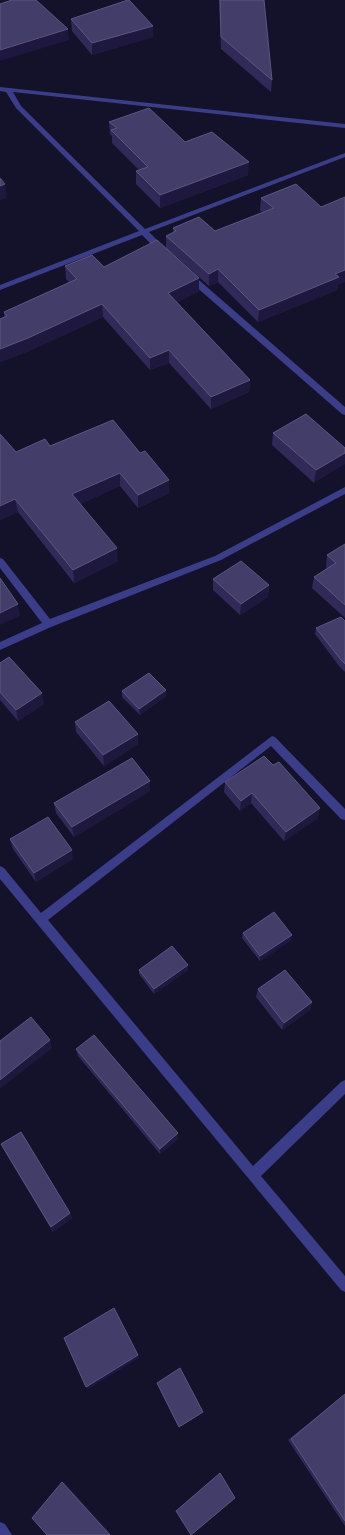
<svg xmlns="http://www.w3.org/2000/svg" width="345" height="1535" viewBox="0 0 345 1535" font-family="Raleway,sans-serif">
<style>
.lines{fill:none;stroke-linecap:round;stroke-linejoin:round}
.minor{fill:#3c3d88;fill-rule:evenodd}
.wall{fill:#312a58}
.shaded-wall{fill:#1e183e}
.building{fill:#433d6a;stroke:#5b5681}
</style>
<rect width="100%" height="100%" fill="#14112a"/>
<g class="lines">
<g class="minor">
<polygon points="0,87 345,124 345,128 13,92 21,106 145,229 345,153 345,157 149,232 166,249 166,253 160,253 142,235 0,290 0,285 139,231 16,108 6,92 0,91"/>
<polygon points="186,274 192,274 345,407 345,415 342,414 186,278"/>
<polygon points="345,487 345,494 221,560 51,627 0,650 0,642 42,623 0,568 0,558 3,559 50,619 215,556"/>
<polygon points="272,736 275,737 345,809 345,820 341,819 271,746 48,920 253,1166 341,1082 345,1080 345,1094 261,1176 345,1276 345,1292 341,1290 0,879 0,866 4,868 41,913"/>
<polygon points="0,1522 5,1524 12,1535 0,1535"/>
</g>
</g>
<g class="wall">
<polygon points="219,0 264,0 272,80 271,92 221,49"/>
<polygon points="71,19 153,26 153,37 92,55 72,31"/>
<polygon points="109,122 185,142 248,175 160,208 136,184 136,171 139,170 112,143 112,136 110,134"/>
<polygon points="296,184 338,285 337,290 258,322 218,282 209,286 171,252 199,291 177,302 250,380 249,392 211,409 169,363 150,370 103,317 29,351 0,362 0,319 4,317 4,312 69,282 66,279 65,266 104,267 166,249 166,236 173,233 173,228 215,231 263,212 260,211 261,198"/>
<polygon points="113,420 169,493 138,508 120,486 80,504 118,561 74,583 18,512 0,520 16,452 50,446"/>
<polygon points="273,433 345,448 314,483 272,445"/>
<polygon points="345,544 345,618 312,588 314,577 327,568 326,567 327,555"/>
<polygon points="213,579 269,585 268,597 240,615 213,590"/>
<polygon points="345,621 345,672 339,666 315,634 316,628"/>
<polygon points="0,663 44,704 18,721 0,700"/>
<polygon points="166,690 166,696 140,715 122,697 122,691"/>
<polygon points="75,722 138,744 104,766 76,732"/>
<polygon points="150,781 150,791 74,837 56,813 54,803"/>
<polygon points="225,782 318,818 284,841 251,803 240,811 224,792"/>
<polygon points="10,839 73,859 36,882 13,849"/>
<polygon points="243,933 291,940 260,961 242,938"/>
<polygon points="139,970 188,970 154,994 139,974"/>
<polygon points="258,989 312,1002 310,1010 282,1030 256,997"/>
<polygon points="76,1049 178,1139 160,1154 78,1056"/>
<polygon points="1,1144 70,1213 72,1218 53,1232 4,1150"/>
<polygon points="345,1394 345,1526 288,1440"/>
</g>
<g class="shaded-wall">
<polygon points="153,26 153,37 92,55 92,43"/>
<polygon points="68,29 69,40 0,61 0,50"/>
<polygon points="249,162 248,175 160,208 160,195"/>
<polygon points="5,184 7,198 0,200 0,186"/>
<polygon points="218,269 218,282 209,286 209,274"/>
<polygon points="345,270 345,282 338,285 337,290 258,322 259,310"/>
<polygon points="199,278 199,291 168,306 168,293"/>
<polygon points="102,304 103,317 29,351 0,362 0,349"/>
<polygon points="169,350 169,363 150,370 150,358"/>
<polygon points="250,380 249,392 211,409 211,397"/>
<polygon points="345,453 345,464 314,483 316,470"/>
<polygon points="120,473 120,486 73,507 72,494"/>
<polygon points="169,480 169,493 138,508 138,495"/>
<polygon points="15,499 18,512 0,520 0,506"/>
<polygon points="117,548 118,561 74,583 73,570"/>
<polygon points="269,585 268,597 240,615 241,604"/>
<polygon points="18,604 20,616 0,625 0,613"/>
<polygon points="166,690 166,696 140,715 139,709"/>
<polygon points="42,693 44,704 18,721 16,710"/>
<polygon points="138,734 138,744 104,766 103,755"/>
<polygon points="150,781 150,791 74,837 72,827"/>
<polygon points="252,793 251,803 240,811 241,801"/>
<polygon points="320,808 318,818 284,841 286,832"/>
<polygon points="72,850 73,859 36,882 34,873"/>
<polygon points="292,935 291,940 260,961 260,956"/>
<polygon points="188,965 188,970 154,994 154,989"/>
<polygon points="312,1002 310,1010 282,1030 284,1023"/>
<polygon points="50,1040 52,1048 0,1089 0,1080"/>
<polygon points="178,1133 178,1139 160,1154 160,1149"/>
<polygon points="70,1213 72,1218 53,1232 51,1227"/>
<polygon points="138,1355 139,1358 88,1389 86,1387"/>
<polygon points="203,1412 202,1413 178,1428 179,1427"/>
<polygon points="62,1482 64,1482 112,1535 110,1535"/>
</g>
<g class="building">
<polygon points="12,0 36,0 68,29 0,50 0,4"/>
<polygon points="128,0 129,0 153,26 92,43 71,19"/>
<polygon points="220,0 264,0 272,80 221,37"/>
<polygon points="149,108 185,142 212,132 249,162 160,195 136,171 148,167 111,130 117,128 109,122"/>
<polygon points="0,178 5,184 0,186"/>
<polygon points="296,184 321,207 345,197 345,270 335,274 339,277 259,310 218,269 209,274 166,236 176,231 173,228 199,217 215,231 274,208 261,198"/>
<polygon points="157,240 199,278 168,293 250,380 211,397 169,350 150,358 102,304 28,338 0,349 0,319 7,316 4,312 77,279 65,266 92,255 104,267"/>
<polygon points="306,414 345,448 345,453 316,470 273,433"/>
<polygon points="113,420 140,453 145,451 169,480 138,495 120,473 72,494 117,548 73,570 15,499 0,506 0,434 16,452 45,439 50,446"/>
<polygon points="345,544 345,605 314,577 336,563 327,555"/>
<polygon points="241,561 269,585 241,604 213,579"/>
<polygon points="0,578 18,604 0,613"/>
<polygon points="341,617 345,621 345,664 341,660 316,628"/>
<polygon points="9,657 42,693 16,710 0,692 0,663"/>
<polygon points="149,673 166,690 139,709 122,691"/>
<polygon points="109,701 138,734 103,755 75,722"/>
<polygon points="264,756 273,765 279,762 320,808 286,832 252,793 241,801 225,782"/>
<polygon points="132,758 150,781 72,827 54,803"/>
<polygon points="48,817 72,850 34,873 10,839"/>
<polygon points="274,912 292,935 260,956 243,933"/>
<polygon points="172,946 188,965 154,989 139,970"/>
<polygon points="285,970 312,1002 284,1023 258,989"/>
<polygon points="31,1017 50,1040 0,1080 0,1041"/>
<polygon points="94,1035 178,1133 160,1149 76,1049"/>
<polygon points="21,1132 70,1213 51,1227 1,1144"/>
<polygon points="114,1308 138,1355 86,1387 64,1338"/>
<polygon points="180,1368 203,1412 179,1427 157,1383"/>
<polygon points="345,1394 345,1521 291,1439"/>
<polygon points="220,1473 235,1498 191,1535 176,1511"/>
<polygon points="62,1482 110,1535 47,1535 32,1518"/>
</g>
</svg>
